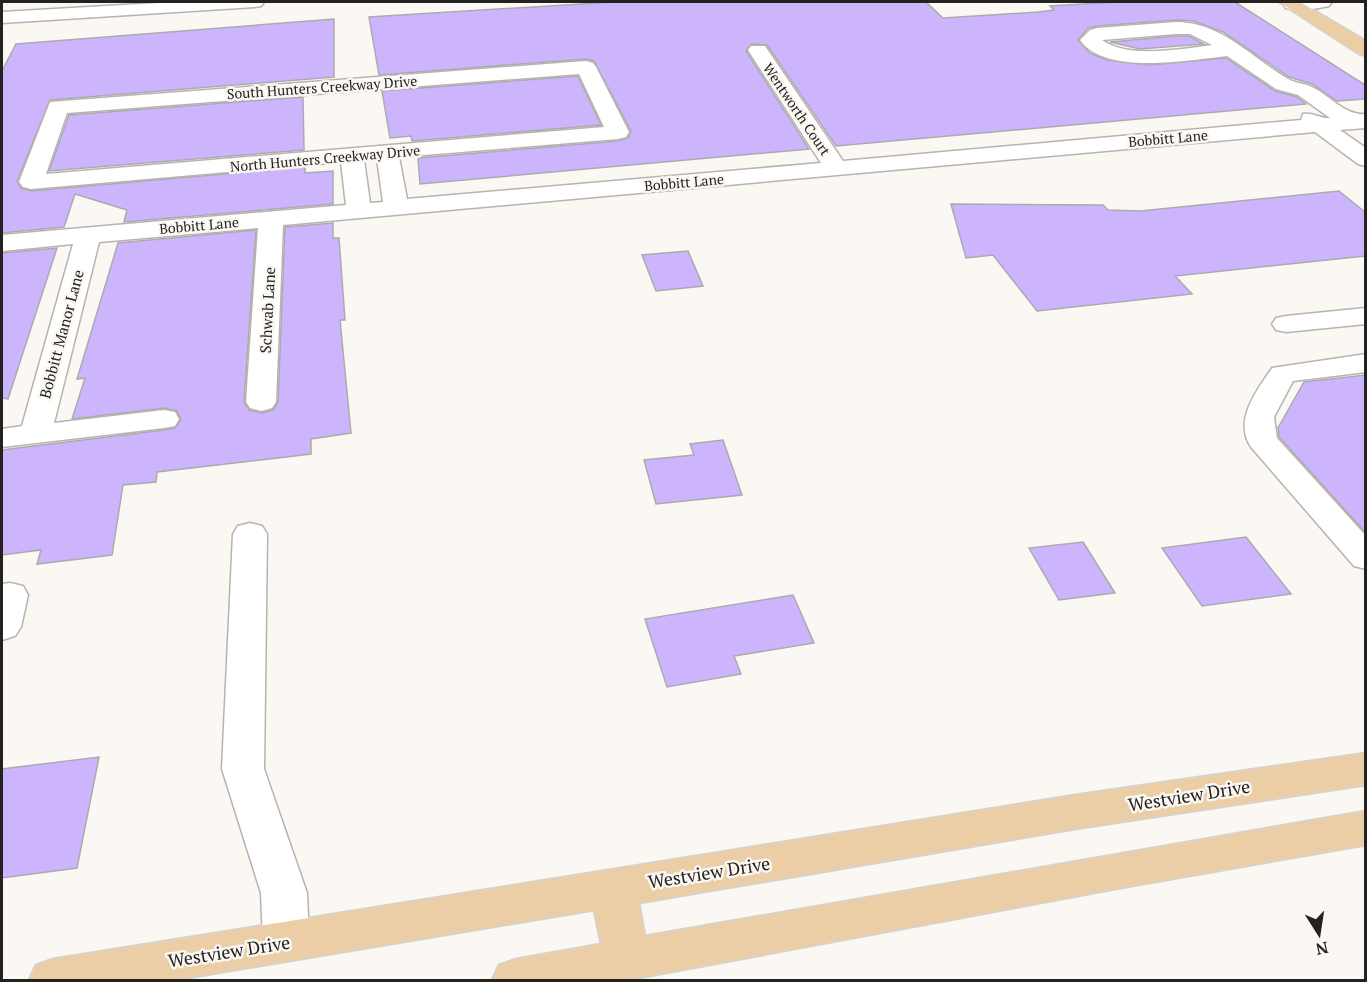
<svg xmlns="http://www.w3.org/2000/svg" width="1367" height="982" viewBox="0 0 1367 982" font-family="'PT Serif',serif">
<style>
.building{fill:#cdb5fd;stroke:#abaaaf;stroke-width:1.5}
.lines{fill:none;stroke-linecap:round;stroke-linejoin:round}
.minor-casing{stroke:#b7b3af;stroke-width:3}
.major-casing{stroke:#d3d3d3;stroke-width:3}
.minor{fill:#fff;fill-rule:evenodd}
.major{fill:#ebcea6;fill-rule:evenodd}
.labels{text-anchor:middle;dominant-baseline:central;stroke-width:5;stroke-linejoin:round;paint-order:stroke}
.far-street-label{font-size:14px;fill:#242221;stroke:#fbf7f2}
.street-label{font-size:15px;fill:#242221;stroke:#fbf7f2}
.near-street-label{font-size:18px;fill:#242221;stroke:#fbf7f2}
</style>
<rect width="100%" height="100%" fill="#fbf7f2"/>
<g class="building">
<polygon points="614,2 926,2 943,18 1038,12 1054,10 1050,6 1118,2 1235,2 1365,85 1365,99 1337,101 1312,84 1289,77 1223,32 1193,21 1176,20 1097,26 1088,28 1078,40 1090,53 1107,60 1149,65 1226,58 1275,91 1297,97 1306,104 836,146 767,45 751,44 746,51 809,149 420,184 418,158 618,141 628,138 631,131 594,61 586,59 379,75 369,17"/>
<polygon points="334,19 334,77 50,100 17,181 21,188 31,191 305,167 305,173 333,171 333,204 124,222 127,210 75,194 64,227 2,233 2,71 16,44"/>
<polygon points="1176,36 1189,36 1204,44 1140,49 1110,42"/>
<polygon points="578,76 601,125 412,141 411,136 390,138 382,91"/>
<polygon points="303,97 304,150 49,171 69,115"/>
<polygon points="1339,191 1365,212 1365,256 1175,276 1192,294 1037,311 993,255 966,258 951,204 1103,205 1108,210 1140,211"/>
<polygon points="333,223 333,238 339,238 345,320 340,320 351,433 311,439 311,454 157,472 156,482 123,485 112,555 37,564 41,550 2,555 2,450 164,430 175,428 181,420 177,411 164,408 72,419 85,378 77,379 118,243 256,230 244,402 249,410 262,413 273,410 278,402 285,227"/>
<polygon points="57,248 8,399 2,398 2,253"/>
<polygon points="688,251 703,286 656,291 642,255"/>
<polygon points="1365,375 1365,532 1279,437 1278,428 1304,382"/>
<polygon points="723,440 742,495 656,504 644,460 694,455 690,444"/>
<polygon points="1246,537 1291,594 1202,606 1162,548"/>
<polygon points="1083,542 1115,593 1059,600 1029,548"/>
<polygon points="793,595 814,643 734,656 741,674 667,687 645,619"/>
<polygon points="99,757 77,868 2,878 2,769"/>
</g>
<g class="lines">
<g class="minor-casing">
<g id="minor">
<polygon points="176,2 264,2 261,6 255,7 2,23 2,12"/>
<path d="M1285,2h47l-3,4c-13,3 -30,5 -43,2l-3,-4z"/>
<path d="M1176,22c45,0 75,35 112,57 8,5 18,4 26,9 17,9 32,28 52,26v14l-26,2 26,18v18l-8,-2 -43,-32 -1032,93 -7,177 -4,6 -11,3 -11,-3 -4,-6 12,-174 -159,14 -45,181 110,-13 11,2 4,7 -4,7 -11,2 -162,19v-18l20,-3 51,-182 -71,7v-16l344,-30 -5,-43 -310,27 -8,-2 -4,-5 31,-80 536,-41 7,2 3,4 33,65 -3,5 -8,2 -219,18 8,42 414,-36 -73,-113 3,-4h14l78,115 458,-41 2,-6c11,-2 17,5 27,4l-32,-23 -22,-6 -49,-33c-38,4 -122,20 -147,-16l10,-10 7,-2zM1176,34h14l22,11c-31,4 -84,14 -110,-5zM579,74l25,53 -558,47 21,-61zM377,159l6,43 -13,1 -6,-43z"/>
<polygon points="1366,308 1366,324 1286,332 1276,330 1272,324 1276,318 1286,316"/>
<path d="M1366,354v18l-73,9 -19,36 3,21 89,98v33l-12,-3 -103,-119c-18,-26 6,-57 21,-79z"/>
<polygon points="250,523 262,526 267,534 264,769 307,893 309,941 302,955 286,961 270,955 263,941 261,893 222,769 233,534 238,526"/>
<polygon points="10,583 23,586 28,595 21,627 15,636 2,640 2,584"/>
</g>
</g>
<g class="major-casing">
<g id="major">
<polygon points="1279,2 1300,2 1366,41 1366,56 1359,54"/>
<polygon points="1366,753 1366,785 1075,829 639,903 645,936 1366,811 1366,845 1126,887 628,980 492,980 499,965 516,959 601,944 594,910 176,980 29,980 36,965 53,959 1075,795"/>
</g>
</g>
<use href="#minor" class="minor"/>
<use href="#major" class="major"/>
</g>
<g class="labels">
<g class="far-street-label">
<text transform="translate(322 87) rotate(-4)">South Hunters Creekway Drive</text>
<text transform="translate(797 109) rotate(56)">Wentworth Court</text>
<text transform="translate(1168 138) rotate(-5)">Bobbitt Lane</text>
<text transform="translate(325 158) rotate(-5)">North Hunters Creekway Drive</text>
<text transform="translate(684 182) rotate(-5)">Bobbitt Lane</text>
<text transform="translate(199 225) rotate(-5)">Bobbitt Lane</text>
</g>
<g class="street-label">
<text transform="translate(267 310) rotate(-87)">Schwab Lane</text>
<text transform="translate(61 334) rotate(-75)">Bobbitt Manor Lane</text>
</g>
<g class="near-street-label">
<text transform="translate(1189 795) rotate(-9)">Westview Drive</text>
<text transform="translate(709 872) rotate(-9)">Westview Drive</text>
<text transform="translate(229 951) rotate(-9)">Westview Drive</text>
</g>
</g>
<rect width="1367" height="982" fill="none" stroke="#242221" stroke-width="6"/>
<g transform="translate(1319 934) rotate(168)" stroke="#fbf7f2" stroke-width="4.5" paint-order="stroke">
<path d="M0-4.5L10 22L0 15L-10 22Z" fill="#242221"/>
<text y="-9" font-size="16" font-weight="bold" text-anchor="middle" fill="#242221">N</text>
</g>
</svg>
